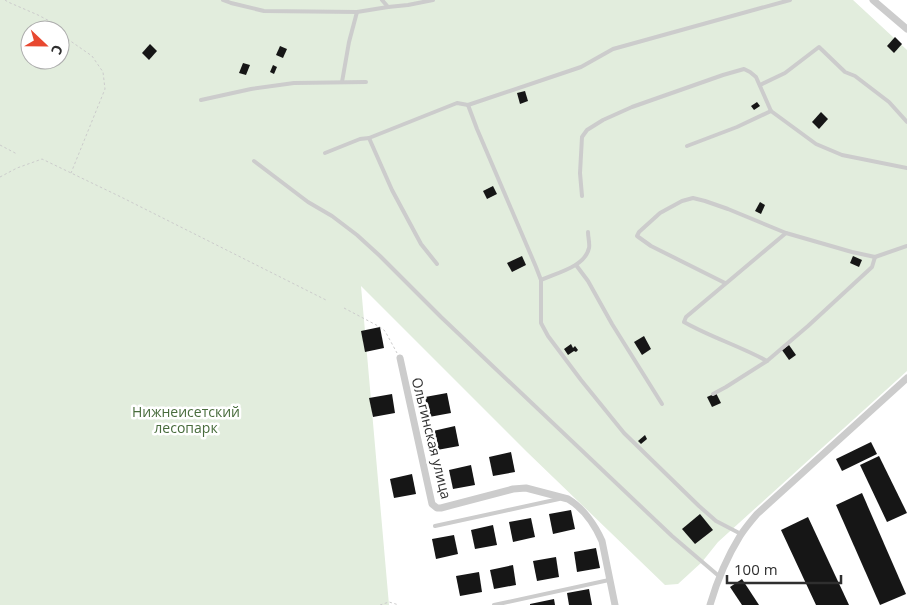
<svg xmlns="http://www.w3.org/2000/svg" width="907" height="605" viewBox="0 0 907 605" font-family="'Open Sans',sans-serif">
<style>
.green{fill:#e2eddd;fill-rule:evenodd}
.building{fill:#161616}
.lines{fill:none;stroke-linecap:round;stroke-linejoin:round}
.path{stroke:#ccc;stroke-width:1;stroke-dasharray:2.5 2.5;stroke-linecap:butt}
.lane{stroke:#ccc;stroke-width:4}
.street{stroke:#ccc;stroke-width:7}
.labels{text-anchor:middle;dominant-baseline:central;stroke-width:5;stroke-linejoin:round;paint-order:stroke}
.park-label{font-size:14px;fill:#486c3c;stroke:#fff}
.street-label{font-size:14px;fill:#2f2f2f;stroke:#fff}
</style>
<rect width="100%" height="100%" fill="#fff"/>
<path class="green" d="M0,0h853l54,50v321l-189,171 -16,20 -24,22 -13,1 -138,-133 -166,-166 28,319h-389zM30,30h30v30h-30z"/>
<g class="building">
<polygon points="895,37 902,44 894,53 887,46"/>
<polygon points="150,44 157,51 149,60 142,53"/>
<polygon points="280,46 287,49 283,58 276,55"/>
<polygon points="243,63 250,65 246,75 239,73"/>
<polygon points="273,65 277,67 274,74 270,72"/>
<polygon points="525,91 528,101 520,104 517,93"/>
<polygon points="757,102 760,106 754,110 751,106"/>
<polygon points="821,112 828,119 819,129 812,122"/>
<polygon points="493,186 497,194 487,199 483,191"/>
<polygon points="760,202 765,205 761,214 755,211"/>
<polygon points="522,256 526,265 512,272 507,263"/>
<polygon points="853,256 862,260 859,267 850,263"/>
<polygon points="380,327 384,348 365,352 361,331"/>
<polygon points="644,336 651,349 642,355 634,342"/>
<polygon points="571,344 573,348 575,346 578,350 576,352 574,351 568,355 564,349"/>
<polygon points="789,345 796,355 789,360 782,350"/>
<polygon points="447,393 451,413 429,417 425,397"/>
<polygon points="716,393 721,403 712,407 707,397"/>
<polygon points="392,394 395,413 373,417 369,398"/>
<polygon points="455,426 459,446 437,450 433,431"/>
<polygon points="645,435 647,439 641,444 638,441"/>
<polygon points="871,442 877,454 842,471 836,459"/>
<polygon points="511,452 515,472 493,476 489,457"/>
<polygon points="879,456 907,513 887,522 860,465"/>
<polygon points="471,465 475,485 453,489 449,470"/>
<polygon points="412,474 416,494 394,498 390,479"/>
<polygon points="862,493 906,594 880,605 836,505"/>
<polygon points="571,510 575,529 553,534 549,514"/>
<polygon points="700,514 713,530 695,544 682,529"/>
<polygon points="808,517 849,605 816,605 781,530"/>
<polygon points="531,518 535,537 513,542 509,522"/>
<polygon points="493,525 497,545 475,549 471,530"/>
<polygon points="454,535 458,554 436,559 432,539"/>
<polygon points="596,548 600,568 577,572 574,552"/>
<polygon points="556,557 559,577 537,581 533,561"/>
<polygon points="513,565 516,585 494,589 490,570"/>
<polygon points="479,572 482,592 460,596 456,576"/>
<polygon points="742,579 759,605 742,605 730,587"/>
<polygon points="589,589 592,605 569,605 567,593"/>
<polygon points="554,599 555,605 530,605 530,604"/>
</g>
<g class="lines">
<g class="path">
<polyline points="5,0 8,2 38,15 57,25 69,40 92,56 103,72 105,89 71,173"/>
<polyline points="0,145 17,154"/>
<polyline points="0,177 17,168 42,159 121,197 326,300"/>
<polyline points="344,308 380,327 385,331 397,353"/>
<polyline points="380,605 389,602 399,605"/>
</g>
<g class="lane">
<polyline points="223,0 231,3 264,11 357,12 388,7"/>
<polyline points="382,0 388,7 408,5 433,0"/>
<polyline points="342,82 349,42 357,12"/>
<polyline points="760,85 785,73 819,47 845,72 855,76 889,102 907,122"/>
<polyline points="201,100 251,89 294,83 366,82"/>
<polyline points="468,105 477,129 536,267 541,280 541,323 548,336 581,380 624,433 699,506 716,521 741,534"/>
<polyline points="369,138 392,190 421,244 437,264"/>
<polyline points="687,146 737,127 771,111"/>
<polyline points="325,153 360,139 369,138 457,103 468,105 581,67 613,49 790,0"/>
<polyline points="254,161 308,202 332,216 357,235 380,256 441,317 672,536 720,577"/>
<polyline points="582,196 580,173 582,137 587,130 603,120 632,107 723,75 744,69 750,72 756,77 771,111 816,144 842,155 907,168"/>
<polyline points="576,265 588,281 612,324 662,404"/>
<path d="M541,280c15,-7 44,-13 48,-32 1,-4 -1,-11 -1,-16"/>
<polyline points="725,283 651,246 637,236 639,232 660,213 682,201 693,198 705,201 728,209 786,233 852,252 875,257 907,246"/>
<path d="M767,361c-27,-15 -57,-24 -83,-39l2,-5 100,-84"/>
<polyline points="713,394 726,387 767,361 808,326 872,267 875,257"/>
<polyline points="435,526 559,499"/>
<polyline points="494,605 609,580"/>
</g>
<g class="street">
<polyline points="873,0 907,29"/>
<path d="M400,358l32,146 5,4h4l72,-19 13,-1 42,11c15,9 27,26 34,42l13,64"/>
<path d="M710,605c7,-24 17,-48 30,-69 5,-8 11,-15 17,-22l150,-136"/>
</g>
</g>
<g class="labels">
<g class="park-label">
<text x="186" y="411">Нижнеисетский<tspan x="186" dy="16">лесопарк</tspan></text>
</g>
<g class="street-label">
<text transform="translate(432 438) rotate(76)">Ольгинская улица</text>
</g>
</g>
<g transform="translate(45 45) rotate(112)"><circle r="24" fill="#ffffff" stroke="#acacac"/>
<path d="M0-4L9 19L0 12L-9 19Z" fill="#e84830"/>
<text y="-8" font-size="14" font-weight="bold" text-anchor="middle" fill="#2f2f2f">С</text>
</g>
<path d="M727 575v8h114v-8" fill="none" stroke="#2f2f2f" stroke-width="2.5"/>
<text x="734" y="575" font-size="15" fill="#2f2f2f" stroke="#ffffff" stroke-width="4" paint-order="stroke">100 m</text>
</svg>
